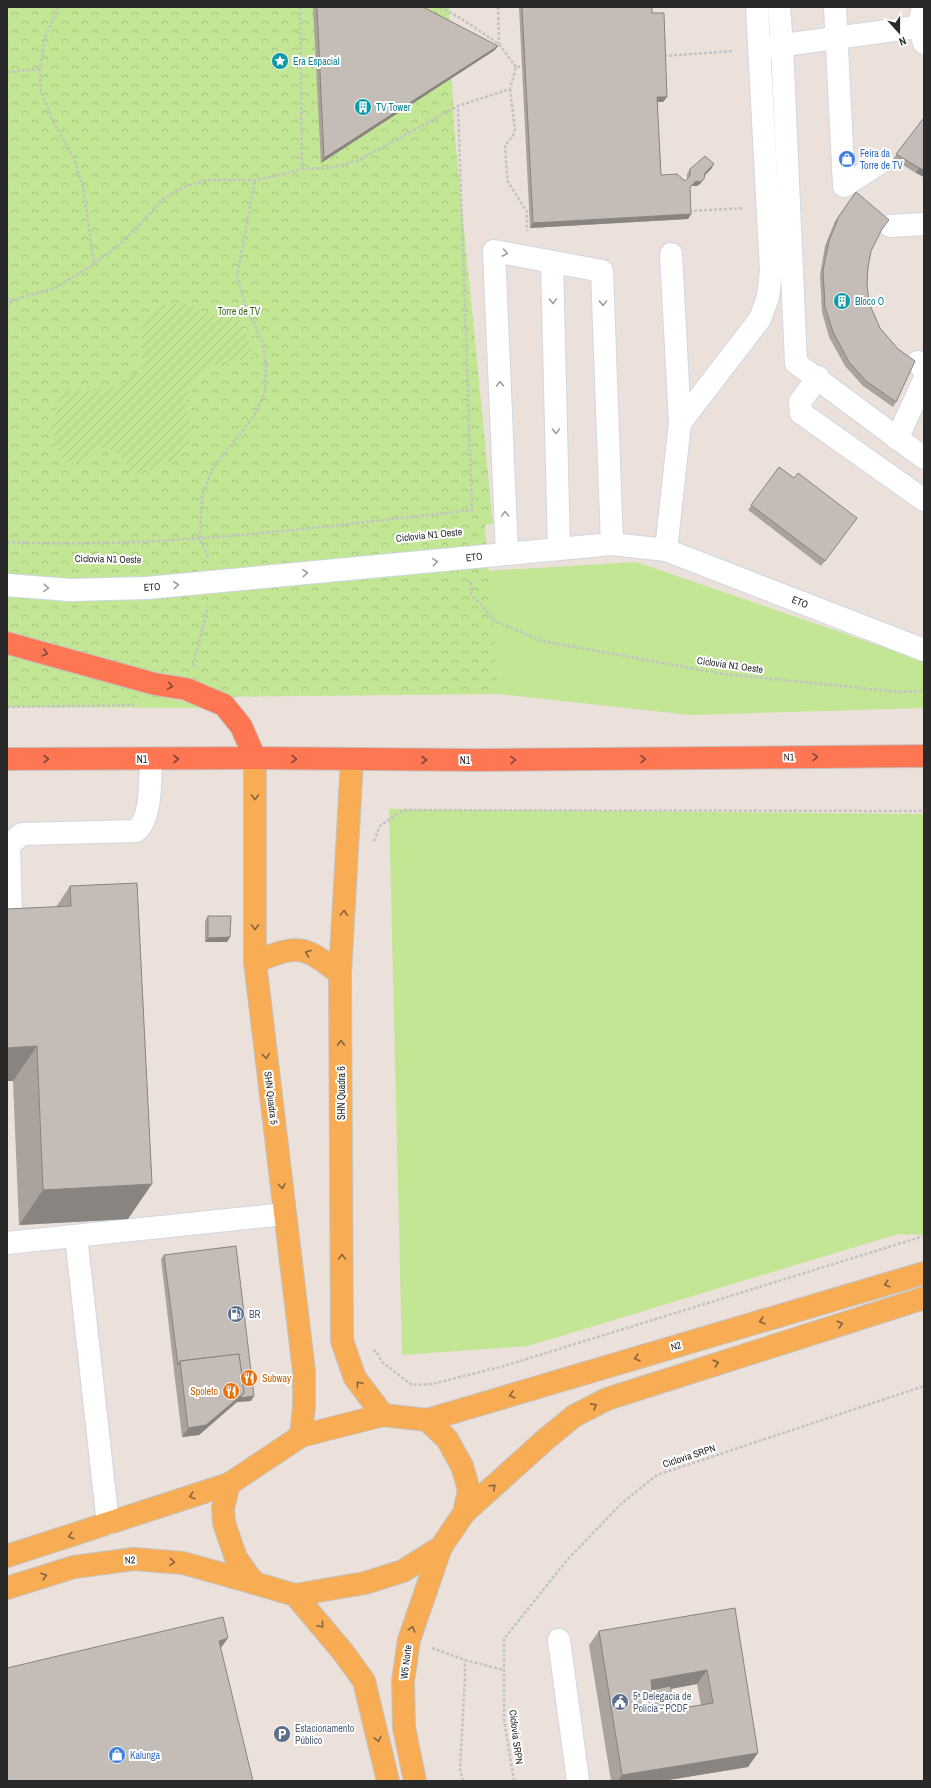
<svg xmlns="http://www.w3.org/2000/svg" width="931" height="1788" viewBox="0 0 931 1788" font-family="'Archivo Narrow',sans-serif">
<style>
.grass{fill:#c2e693}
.park{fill:url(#park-crowns)}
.garden{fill:url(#garden-furrows)}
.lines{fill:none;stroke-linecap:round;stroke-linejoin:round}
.minor-casing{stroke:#cfd8e3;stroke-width:24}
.major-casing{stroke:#c3c3c3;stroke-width:24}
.highway-casing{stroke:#c3c3c3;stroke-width:24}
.path{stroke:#c3c3c3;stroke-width:2.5;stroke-dasharray:3 2;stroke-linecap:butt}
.minor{stroke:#fff;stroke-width:22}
.major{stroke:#f8ac54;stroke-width:22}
.highway{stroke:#ff7653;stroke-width:22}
.wall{fill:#a9a29d;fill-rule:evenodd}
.shaded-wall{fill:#89847f}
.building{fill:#c4bcb6;stroke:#89847f;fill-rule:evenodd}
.oneway{stroke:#9f9f9f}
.oneway2{stroke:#7f483a}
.oneway3{stroke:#86643c}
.labels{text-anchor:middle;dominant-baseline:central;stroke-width:4;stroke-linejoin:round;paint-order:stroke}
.culture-label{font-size:10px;fill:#0d838f;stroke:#fff;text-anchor:start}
.shop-label{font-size:10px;fill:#366cbe;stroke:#fff;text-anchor:start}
.park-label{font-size:10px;fill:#3a6a16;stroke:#fff}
.street-label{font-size:10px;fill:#292929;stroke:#fff}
.service-label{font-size:10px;fill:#4e5e75;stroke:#fff;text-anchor:start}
.food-label{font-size:10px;fill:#c56008;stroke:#fff;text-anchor:start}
</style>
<defs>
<pattern id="park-crowns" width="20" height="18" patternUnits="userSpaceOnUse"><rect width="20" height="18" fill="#c2e693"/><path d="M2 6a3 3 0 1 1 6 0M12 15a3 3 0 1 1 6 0" fill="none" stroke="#a7c57f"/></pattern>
<pattern id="garden-furrows" width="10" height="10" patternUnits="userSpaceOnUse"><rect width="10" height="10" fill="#c2e693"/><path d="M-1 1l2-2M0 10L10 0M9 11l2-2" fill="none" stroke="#a7c57f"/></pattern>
</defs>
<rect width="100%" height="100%" fill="#ece0da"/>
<g class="grass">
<polygon points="636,562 924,661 924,708 690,715 498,694 387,689 7,600"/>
<polygon points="7,660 102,685 217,708 7,707"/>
<polygon points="389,809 924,814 924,1235 898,1234 528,1346 402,1355"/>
</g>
<polygon class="park" points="7,7 449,7 454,127 493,524 485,525 498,694 7,699"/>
<path class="garden" d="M167,304h19l25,11 26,1 8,15 10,28 -24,1 -25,7 -16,17 -4,22 6,23 -5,21 -13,9 -20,10 -24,5c-6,-18 -19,-34 -39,-21 -6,4 -9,9 -15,11l-10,-3 -10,-16 -4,-16 7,-30 6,-8 13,-3 11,3 19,-2 17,-7 16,-12 2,-18 -2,-25 8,-14z"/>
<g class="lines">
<g class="minor-casing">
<g id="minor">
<polyline points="779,7 782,45 796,363 924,458"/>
<polyline points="835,7 844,186 883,161"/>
<polyline points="923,7 919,26 924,43"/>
<polyline points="769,47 924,26"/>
<polyline points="890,226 924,224"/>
<polyline points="552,262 559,549"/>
<polyline points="918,362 924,371"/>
<polyline points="818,377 800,402 801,413 924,500"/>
<polyline points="680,423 760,319 768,297 771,271 757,7"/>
<polyline points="897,439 924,380"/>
<polyline points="666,550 680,423 671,254"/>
<polyline points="507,553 494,251 602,271 612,544"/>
<polyline points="7,585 70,590 147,588 612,544 666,550 924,650"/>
<path d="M7,921l4,-7 -2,-69 13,-11 114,-3c16,-12 14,-53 15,-72"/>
<polyline points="76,1236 108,1524"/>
<polyline points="7,1243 285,1214"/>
<polyline points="559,1640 578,1781"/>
</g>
</g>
<g class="major-casing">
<g id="major">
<polyline points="255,758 255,962 304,1371 304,1406 301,1436"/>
<polyline points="352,760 340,974 342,1341 355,1378 383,1415"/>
<path d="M255,962c43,-18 49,-17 85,12"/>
<polyline points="427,1420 447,1439 462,1466 469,1490 464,1513 441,1547 403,1571 365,1583 295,1595 254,1583 236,1558 224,1523 223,1508 229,1484 301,1436 383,1415 427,1420 924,1273"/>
<polyline points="464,1513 546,1439 574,1416 607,1399 924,1298"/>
<polyline points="7,1556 229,1484"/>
<polyline points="7,1588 74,1567 134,1559 183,1563 254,1583"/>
<polyline points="295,1595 343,1652 364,1681 388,1781"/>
<polyline points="415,1781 404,1728 403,1681 409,1640 441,1547"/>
</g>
</g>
<g class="highway-casing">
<g id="highway">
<polyline points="7,643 155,684 186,689 224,705 241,726 255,758"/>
<polyline points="7,759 255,758 474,760 924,756"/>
</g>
</g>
<g class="path">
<polyline points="59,7 45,37 40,69 41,91 53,121 73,157 83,186 94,264"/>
<polyline points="300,7 302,169"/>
<polyline points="440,7 462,19 499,44 516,67"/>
<polyline points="498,7 499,44"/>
<polyline points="664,56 734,51"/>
<polyline points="7,72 40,69"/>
<polyline points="510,89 515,129 513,136 505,145 507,176 508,182 527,212 527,231"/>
<polyline points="689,211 744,208"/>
<polyline points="7,298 12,300 55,288 94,264 124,241 164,198 186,186 207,180 255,180 276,176 302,169 329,168 357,161 458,106 510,89 516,67 525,66"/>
<polyline points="7,308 12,300"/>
<path d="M7,542c156,7 311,-15 465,-32l-14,-404"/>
<polyline points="208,557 200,539 202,495 214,466 254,416 265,392 266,367 263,343 245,305 237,275 255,180"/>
<polyline points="471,582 471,594 495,621 542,641 723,674 900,692 924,691"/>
<polyline points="193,666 208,607"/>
<polyline points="7,707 134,705"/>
<polyline points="374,841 380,826 403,810 924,811"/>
<polyline points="373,1351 376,1351 382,1362 412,1385 432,1384 504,1366 924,1236"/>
<polyline points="432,1648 465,1660 504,1670"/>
<polyline points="463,1781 460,1769 465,1677 465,1660"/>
<polyline points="514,1781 504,1720 504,1639 567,1560 622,1503 657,1475 924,1386"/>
</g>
<use href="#minor" class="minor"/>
<use href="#major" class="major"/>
<use href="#highway" class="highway"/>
</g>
<g class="wall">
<polygon points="313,7 423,7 495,50 321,163"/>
<polygon points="519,7 652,7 652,13 667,97 663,102 657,102 661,175 685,181 687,179 687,174 690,169 714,164 711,169 705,175 700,184 697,186 692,186 690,188 691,214 688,219 530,228"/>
<polygon points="924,120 924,177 916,173 893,159"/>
<polygon points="856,192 881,230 871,251 868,267 867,284 869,303 896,402 893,407 863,386 845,366 829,337 822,312 820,275 825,246 835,221"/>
<polygon points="779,467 794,478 857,518 821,566 748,510"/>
<polygon points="70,886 128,1219 19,1225 13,1081 56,907"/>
<polygon points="208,916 230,937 227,942 205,942 205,921"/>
<polygon points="164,1255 251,1401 237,1402 199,1435 182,1437 174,1371 174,1370 161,1259"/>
<path d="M735,1608l13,159 -86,14h-51l-22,-136 10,-14zM697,1684l4,21 -36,6 6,-22z"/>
</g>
<g class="shaded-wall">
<polygon points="498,46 495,50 321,163 324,158"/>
<polygon points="657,97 667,97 663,102 653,102"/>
<polygon points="714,164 711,169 702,178 705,173"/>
<polygon points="919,168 924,170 924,177 916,173"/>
<polygon points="704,179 700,184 697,186 692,186 687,192 696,181"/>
<polygon points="691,214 688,219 530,228 533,223"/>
<polygon points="230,937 227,942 205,942 208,938"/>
<polygon points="37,1046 13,1081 7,1081 7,1048"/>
<polygon points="152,1184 128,1219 19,1225 43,1190"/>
<polygon points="244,1393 254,1396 251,1401 237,1402 199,1435 182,1437 188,1428"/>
<polygon points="228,1638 203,1673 219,1641"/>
<polygon points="707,1670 697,1684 641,1694 651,1680"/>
<polygon points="673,1700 663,1714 663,1702"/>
<polygon points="758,1753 748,1767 662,1781 618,1781 622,1775"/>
</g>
<g class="building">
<polygon points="317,7 423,7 498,46 324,158"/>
<polygon points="522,7 652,7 652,13 664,13 667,97 657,97 661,175 677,174 685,181 690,176 690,169 705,156 714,164 705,173 704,179 700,182 696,181 690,187 691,214 533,223"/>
<polygon points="923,119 924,120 924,170 919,168 896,154"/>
<polygon points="856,192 889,220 882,229 871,251 868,267 867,284 869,303 880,328 898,349 915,361 896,402 866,381 849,362 833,332 825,307 823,270 829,241 839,216"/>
<polygon points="779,467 794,478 798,473 857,518 825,561 751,505"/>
<polygon points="137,883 152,1184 43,1190 37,1046 7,1048 7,909 71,906 70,886"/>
<polygon points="208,916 231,916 230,937 208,938"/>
<polygon points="236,1246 254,1396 240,1398 244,1393 239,1354 180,1361 178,1365 164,1255"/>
<polygon points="239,1354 244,1393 206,1425 188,1428 180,1361"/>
<path d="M735,1608l23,145 -136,22 -23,-144zM707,1670l6,33 -48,8 -2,-9 10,-2 -3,-14 -18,4 -1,-10z"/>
<polygon points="223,1617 228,1638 219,1641 253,1781 7,1781 7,1668"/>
</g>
<defs><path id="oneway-chevron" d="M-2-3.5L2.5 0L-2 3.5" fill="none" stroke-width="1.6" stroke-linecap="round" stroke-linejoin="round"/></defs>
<g class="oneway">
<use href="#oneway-chevron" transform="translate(505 253) rotate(11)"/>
<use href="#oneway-chevron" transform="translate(553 301) rotate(88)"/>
<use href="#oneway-chevron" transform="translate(603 303) rotate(88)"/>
<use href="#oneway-chevron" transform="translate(500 384) rotate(-92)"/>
<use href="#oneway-chevron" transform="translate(556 431) rotate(88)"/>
<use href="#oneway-chevron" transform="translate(505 514) rotate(-92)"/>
<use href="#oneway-chevron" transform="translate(435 562) rotate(-5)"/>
<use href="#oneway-chevron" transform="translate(305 573) rotate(-5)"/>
<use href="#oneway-chevron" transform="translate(176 585) rotate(-5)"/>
<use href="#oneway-chevron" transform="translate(46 588) rotate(4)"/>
</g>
<g class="oneway2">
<use href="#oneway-chevron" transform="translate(45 653) rotate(15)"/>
<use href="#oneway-chevron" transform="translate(170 686) rotate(10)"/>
<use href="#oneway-chevron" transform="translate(815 757) rotate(-1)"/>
<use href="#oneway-chevron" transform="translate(46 759)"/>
<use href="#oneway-chevron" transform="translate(176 759)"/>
<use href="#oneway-chevron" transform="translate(294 759) rotate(1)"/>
<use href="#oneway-chevron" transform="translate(643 759) rotate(-1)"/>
<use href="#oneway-chevron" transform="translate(424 760)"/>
<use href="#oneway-chevron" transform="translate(513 760) rotate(-1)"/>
</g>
<g class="oneway3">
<use href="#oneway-chevron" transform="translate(255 797) rotate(90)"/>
<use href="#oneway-chevron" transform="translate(344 913) rotate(-87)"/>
<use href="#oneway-chevron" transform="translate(255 927) rotate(90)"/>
<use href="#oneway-chevron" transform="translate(308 953) rotate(-159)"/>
<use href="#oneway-chevron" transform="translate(341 1043) rotate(-90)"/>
<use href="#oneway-chevron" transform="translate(266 1056) rotate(83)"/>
<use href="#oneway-chevron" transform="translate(282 1186) rotate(83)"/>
<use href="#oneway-chevron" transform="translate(342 1257) rotate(-90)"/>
<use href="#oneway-chevron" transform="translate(887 1284) rotate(164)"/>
<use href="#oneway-chevron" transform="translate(762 1321) rotate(164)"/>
<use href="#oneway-chevron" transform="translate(840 1324) rotate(-17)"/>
<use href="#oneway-chevron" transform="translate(637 1358) rotate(164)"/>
<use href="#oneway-chevron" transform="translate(716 1363) rotate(-17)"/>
<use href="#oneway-chevron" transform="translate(359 1384) rotate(-127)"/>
<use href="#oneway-chevron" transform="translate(512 1395) rotate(164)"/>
<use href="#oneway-chevron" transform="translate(594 1406) rotate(-29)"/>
<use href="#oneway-chevron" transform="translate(493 1487) rotate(-42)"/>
<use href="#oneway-chevron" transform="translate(192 1496) rotate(162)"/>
<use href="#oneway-chevron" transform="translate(71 1536) rotate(163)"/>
<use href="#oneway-chevron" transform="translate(172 1562) rotate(5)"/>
<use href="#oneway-chevron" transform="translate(44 1576) rotate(-17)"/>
<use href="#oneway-chevron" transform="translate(321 1625) rotate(50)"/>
<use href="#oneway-chevron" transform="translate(412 1629) rotate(-73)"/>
<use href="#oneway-chevron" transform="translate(378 1739) rotate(76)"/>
</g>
<defs>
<g id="sight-disc" transform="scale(0.9)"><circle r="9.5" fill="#0f9aa8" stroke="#fff"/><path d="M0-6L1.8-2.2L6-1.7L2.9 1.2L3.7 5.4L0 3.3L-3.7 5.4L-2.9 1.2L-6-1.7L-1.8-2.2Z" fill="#fff"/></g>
<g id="building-disc" transform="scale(0.9)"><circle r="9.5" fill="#0f9aa8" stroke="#fff"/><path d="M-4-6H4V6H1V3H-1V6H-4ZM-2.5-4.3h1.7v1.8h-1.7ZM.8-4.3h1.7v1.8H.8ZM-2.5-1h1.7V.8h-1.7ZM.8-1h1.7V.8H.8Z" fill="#fff"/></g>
<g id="shop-disc" transform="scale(0.9)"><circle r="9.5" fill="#3f7fe0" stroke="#fff"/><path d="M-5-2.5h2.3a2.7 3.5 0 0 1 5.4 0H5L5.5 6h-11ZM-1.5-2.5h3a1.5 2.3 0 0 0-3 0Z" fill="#fff"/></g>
<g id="fuel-disc" transform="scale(0.9)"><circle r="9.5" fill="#5c6f8a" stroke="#fff"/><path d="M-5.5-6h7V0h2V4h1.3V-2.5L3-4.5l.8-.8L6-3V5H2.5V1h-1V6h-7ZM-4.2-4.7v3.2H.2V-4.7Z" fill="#fff"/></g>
<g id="restaurant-disc" transform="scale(0.9)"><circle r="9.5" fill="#e8710a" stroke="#fff"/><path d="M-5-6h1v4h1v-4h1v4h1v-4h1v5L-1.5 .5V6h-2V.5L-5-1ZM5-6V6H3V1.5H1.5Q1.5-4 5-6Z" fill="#fff"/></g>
<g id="civic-disc" transform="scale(0.9)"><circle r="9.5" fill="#5c6f8a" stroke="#fff"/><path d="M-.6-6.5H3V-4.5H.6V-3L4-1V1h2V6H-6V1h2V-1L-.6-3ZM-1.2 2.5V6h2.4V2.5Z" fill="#fff"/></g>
<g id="parking-disc" transform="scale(0.9)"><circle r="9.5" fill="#5c6f8a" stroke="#fff"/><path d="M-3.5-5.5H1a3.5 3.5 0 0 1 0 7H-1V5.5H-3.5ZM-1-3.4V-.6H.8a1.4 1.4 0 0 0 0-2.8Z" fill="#fff"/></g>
</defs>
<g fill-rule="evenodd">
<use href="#sight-disc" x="280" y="61"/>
<use href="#building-disc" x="363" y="107"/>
<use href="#shop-disc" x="847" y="159"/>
<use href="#building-disc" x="842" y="301"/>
<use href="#fuel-disc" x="236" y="1314"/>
<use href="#restaurant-disc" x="249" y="1378"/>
<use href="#restaurant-disc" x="231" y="1391"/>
<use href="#civic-disc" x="620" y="1702"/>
<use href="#parking-disc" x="282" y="1734"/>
<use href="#shop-disc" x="117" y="1755"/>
</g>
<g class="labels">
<g class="culture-label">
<text x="293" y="61">Era Espacial</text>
<text x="376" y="107">TV Tower</text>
<text x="855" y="301">Bloco O</text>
</g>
<g class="shop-label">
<text x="860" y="153">Feira da<tspan x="860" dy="12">Torre de TV</tspan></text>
<text x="130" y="1755">Kalunga</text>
</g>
<g class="park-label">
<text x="239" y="311">Torre de TV</text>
</g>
<g class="street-label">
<text transform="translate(429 535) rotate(-6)">Ciclovia N1 Oeste</text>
<text transform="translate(474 557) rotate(-7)">ETO</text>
<text transform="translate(108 559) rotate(1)">Ciclovia N1 Oeste</text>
<text transform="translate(152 587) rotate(-4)">ETO</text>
<text transform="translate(800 602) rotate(21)">ETO</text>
<text transform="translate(730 665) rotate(8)">Ciclovia N1 Oeste</text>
<text transform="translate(789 757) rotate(-1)">N1</text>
<text x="142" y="759">N1</text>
<text x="465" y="760">N1</text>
<text transform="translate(341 1093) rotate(-90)">SHN Quadra 6</text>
<text transform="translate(271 1098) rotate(83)">SHN Quadra 5</text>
<text transform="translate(676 1346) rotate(-16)">N2</text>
<text transform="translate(689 1456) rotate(-18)">Ciclovia SRPN</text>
<text transform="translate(130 1560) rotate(-4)">N2</text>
<text transform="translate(406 1662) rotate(-83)">W5 Norte</text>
<text transform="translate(516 1737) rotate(83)">Ciclovia SRPN</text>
</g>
<g class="service-label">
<text x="249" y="1314">BR</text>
<text x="633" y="1696">5ª Delegacia de<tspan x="633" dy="12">Polícia - PCDF</tspan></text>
<text x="295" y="1728">Estacionamento<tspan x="295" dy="12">Público</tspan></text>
</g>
<g class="food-label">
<text x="262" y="1378">Subway</text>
<text x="218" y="1391" text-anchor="end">Spoleto</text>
</g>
</g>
<rect width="931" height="1788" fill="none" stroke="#292929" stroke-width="16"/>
<g transform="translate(899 32) rotate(159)" stroke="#ffffff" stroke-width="3" paint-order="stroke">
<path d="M0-3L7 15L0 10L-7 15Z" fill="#292929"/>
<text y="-6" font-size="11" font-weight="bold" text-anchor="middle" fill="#292929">N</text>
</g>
</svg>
